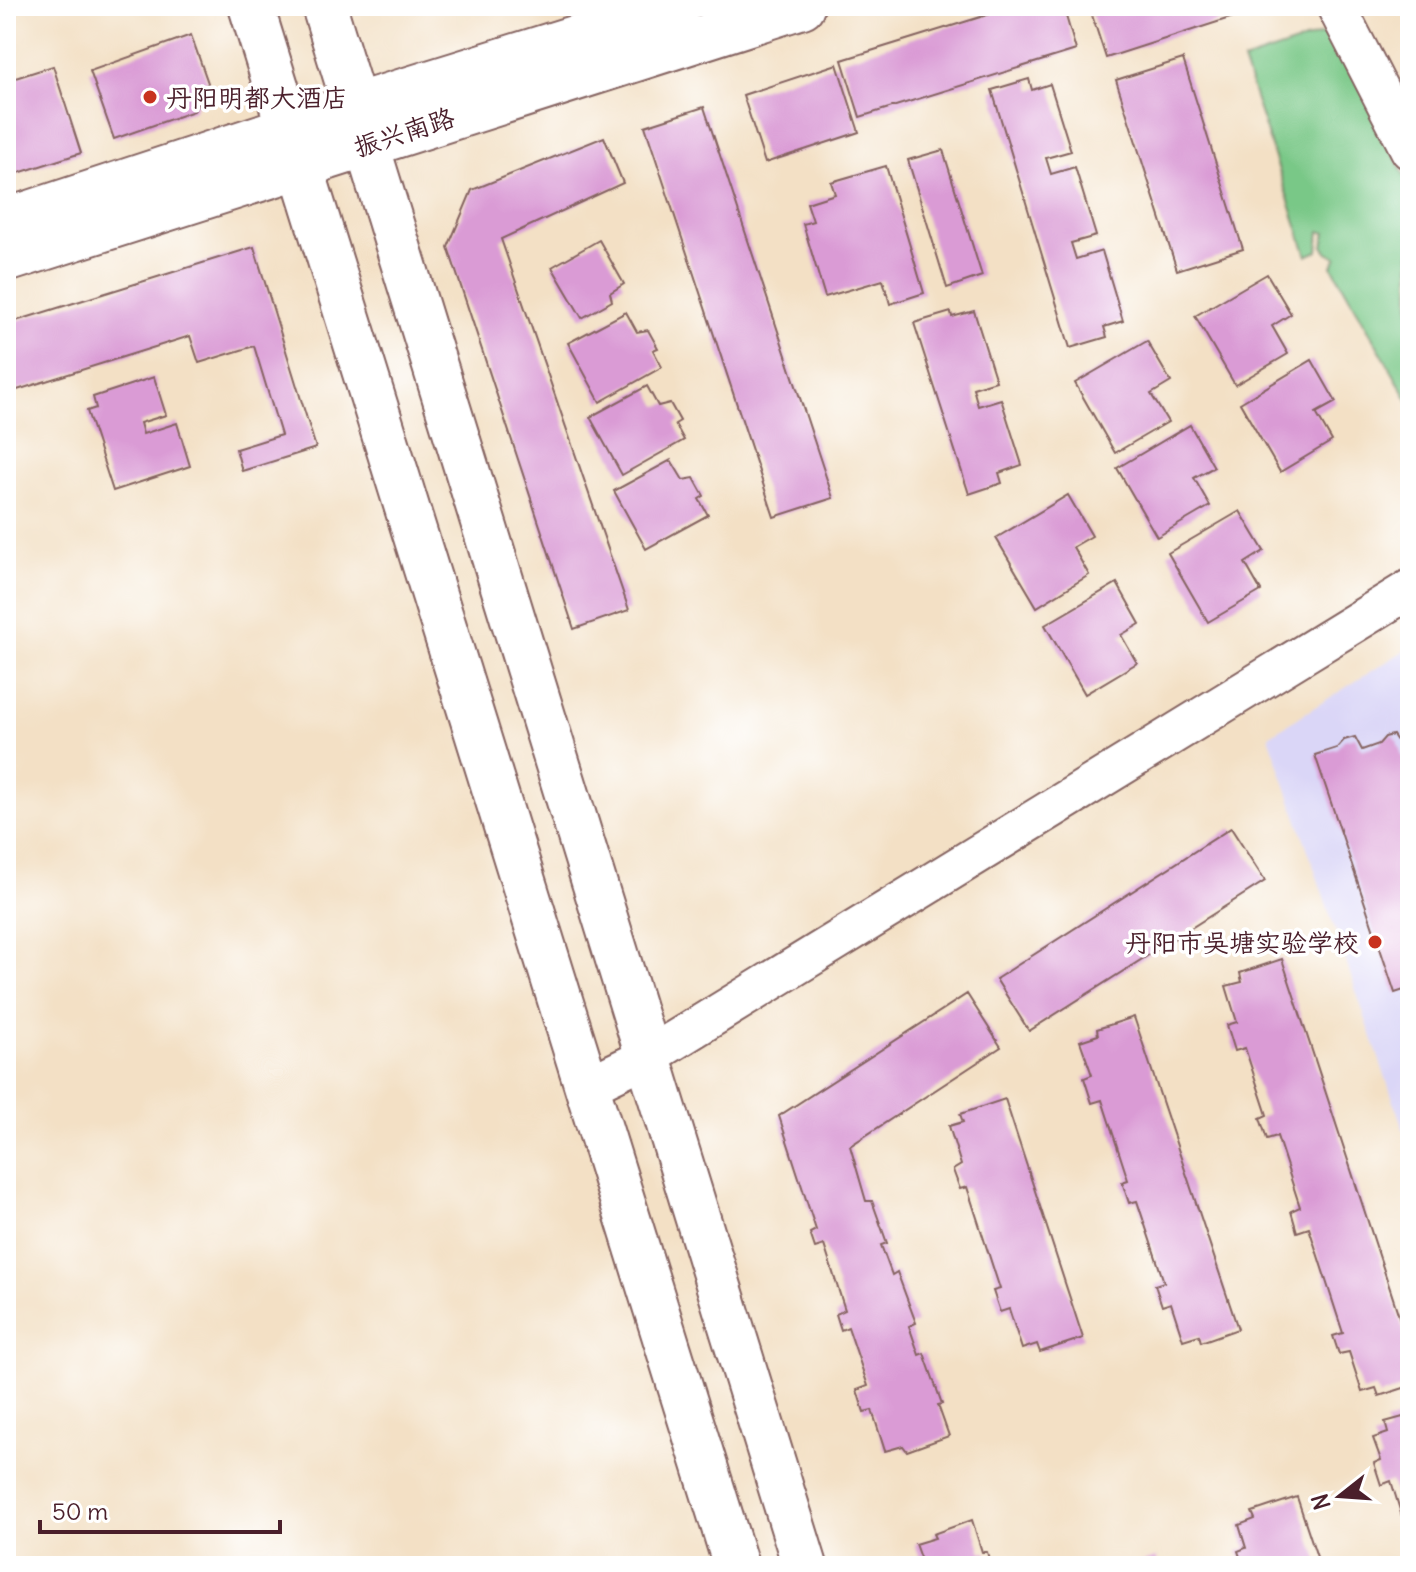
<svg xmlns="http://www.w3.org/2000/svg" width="1416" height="1572" viewBox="0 0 1416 1572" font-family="Delius,'LXGW WenKai TC',sans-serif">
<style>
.built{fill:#dad6f7}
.green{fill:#79c887;stroke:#627459;stroke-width:2}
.building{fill:#da9bd5}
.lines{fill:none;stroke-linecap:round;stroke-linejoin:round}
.minor-casing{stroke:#856361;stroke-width:42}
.tertiary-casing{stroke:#856361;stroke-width:48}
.secondary-casing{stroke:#856361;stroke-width:48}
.minor{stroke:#fff;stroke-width:38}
.tertiary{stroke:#fff;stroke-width:44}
.secondary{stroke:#fff;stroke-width:44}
.poi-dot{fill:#c8321e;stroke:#fff;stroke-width:3}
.labels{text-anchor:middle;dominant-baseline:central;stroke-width:7;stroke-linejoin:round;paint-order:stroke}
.poi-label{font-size:26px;fill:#4a1f2b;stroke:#fff;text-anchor:start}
.street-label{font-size:26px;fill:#4a1f2b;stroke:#fff}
</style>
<rect width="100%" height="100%" fill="#fff"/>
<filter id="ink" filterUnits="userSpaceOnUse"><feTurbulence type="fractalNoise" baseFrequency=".0125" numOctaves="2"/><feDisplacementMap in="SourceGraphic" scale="16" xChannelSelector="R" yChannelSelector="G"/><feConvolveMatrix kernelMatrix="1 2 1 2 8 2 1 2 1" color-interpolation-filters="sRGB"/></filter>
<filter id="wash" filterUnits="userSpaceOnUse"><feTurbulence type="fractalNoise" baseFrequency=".006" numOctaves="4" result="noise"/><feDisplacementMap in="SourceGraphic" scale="32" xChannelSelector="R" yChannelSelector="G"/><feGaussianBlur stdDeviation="1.8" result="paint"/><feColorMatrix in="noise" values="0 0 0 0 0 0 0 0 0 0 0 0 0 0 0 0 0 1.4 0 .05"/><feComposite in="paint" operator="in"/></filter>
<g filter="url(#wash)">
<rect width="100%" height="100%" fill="#f3e0c5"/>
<polygon class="built" points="1410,647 1410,1149 1269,736"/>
<polygon class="green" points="1332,31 1410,187 1410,403 1332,266 1337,257 1328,253 1323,246 1326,233 1320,231 1318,251 1307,256 1243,61"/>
<g id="blocks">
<g class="building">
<polygon points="1016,6 1063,6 1076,50 860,117 842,60"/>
<polygon points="1089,6 1264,6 1264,7 1106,58"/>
<polygon points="191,35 208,83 194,111 114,139 90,71"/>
<polygon points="1183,59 1243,249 1177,270 1116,80"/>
<polygon points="837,64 859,132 765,163 743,95"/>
<polygon points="53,66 81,153 6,177 6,81"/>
<polygon points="1029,79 1032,90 1050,84 1071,151 1046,158 1051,174 1075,167 1096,236 1071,243 1076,259 1102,251 1123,321 1104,327 1107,337 1070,348 992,90"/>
<polygon points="704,107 833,498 774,517 645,126"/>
<polygon points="604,137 623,183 501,239 629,610 574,629 448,247 472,190"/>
<polygon points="943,150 982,276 947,288 908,160"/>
<polygon points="886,166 924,293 890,304 883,280 825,297 803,224 813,221 807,203 835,194 831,182"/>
<polygon points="599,240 624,284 610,293 612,301 582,318 552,267"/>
<polygon points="254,247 316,448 242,471 236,449 281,435 254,346 199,363 190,336 14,391 6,364 6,324"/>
<polygon points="1267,274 1291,314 1272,326 1288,354 1235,385 1195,316"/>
<polygon points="974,311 996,381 973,388 978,406 1001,399 1022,465 999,473 1002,483 969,494 914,323 951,312 952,317"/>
<polygon points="626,312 637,332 648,330 658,348 653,350 662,367 600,402 568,343"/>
<polygon points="1147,341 1171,382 1151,394 1168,422 1115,453 1075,383"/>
<polygon points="1312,360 1336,402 1316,413 1332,441 1280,472 1240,403"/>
<polygon points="154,377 166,415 140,423 143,434 177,423 190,466 113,491 87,411 96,408 93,397"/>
<polygon points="647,386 658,406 670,403 680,421 675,424 684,440 622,475 590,417"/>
<polygon points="1190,425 1214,467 1194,478 1210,506 1157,537 1117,468"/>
<polygon points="671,460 683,480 694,478 704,496 699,499 708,515 646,549 614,491"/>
<polygon points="1068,495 1092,536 1073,547 1089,575 1037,607 996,538"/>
<polygon points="1240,511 1264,551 1245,563 1261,591 1208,622 1168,553"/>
<polygon points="1117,583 1140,624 1121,635 1137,663 1085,694 1045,625"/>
<polygon points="1393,735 1397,741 1410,778 1410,988 1395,993 1315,755 1337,748 1344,740 1355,737 1362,750 1379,744 1385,737"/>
<polygon points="1231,828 1265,881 1029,1031 996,979"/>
<polygon points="1282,959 1410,1350 1410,1386 1379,1396 1376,1388 1362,1392 1349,1352 1339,1354 1333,1336 1343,1333 1309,1228 1297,1232 1291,1211 1300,1207 1277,1136 1267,1139 1260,1118 1267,1115 1245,1048 1235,1051 1227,1025 1237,1022 1226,986 1242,982 1240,973"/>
<polygon points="967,994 1001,1047 850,1146 866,1201 872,1201 887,1243 881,1245 892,1275 897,1272 916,1323 909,1326 919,1355 924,1353 942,1404 938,1405 949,1436 907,1451 903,1446 885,1451 872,1410 864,1412 857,1390 868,1386 848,1327 841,1330 836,1314 845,1310 824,1245 815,1248 810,1233 816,1230 779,1116"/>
<polygon points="1134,1017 1238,1329 1201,1342 1199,1335 1183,1340 1171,1303 1162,1306 1155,1285 1164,1282 1137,1201 1129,1203 1122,1182 1128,1180 1102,1100 1092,1103 1084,1078 1092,1075 1080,1041 1098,1035 1097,1029"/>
<polygon points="1005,1099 1083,1338 1040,1352 1037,1344 1022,1349 1009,1309 1000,1312 993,1291 1000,1289 967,1187 960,1189 953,1170 961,1165 949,1126 963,1122 960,1114"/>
<polygon points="1410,1415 1410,1539 1409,1539 1391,1481 1381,1485 1374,1463 1381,1460 1373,1438 1388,1433 1385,1422"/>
<polygon points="1297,1497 1320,1566 1243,1566 1238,1551 1246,1548 1239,1525 1255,1519 1252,1512"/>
<polygon points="972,1520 982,1552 987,1552 991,1566 923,1566 915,1544 935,1538 933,1534"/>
<polygon points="1156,1558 1159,1566 1132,1566 1132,1565"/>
</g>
</g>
</g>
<g filter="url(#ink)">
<use href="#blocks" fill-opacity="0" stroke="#856361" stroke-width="2"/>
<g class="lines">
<g class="minor-casing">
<g id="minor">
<polyline points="1336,6 1410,150"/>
<polyline points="587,1086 649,1056 1410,589"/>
</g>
</g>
<g class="tertiary-casing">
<g id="tertiary">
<polyline points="251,6 736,1566"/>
<polyline points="324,6 805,1566"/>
</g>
</g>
<g class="secondary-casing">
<g id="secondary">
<polyline points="6,221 355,106 677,6"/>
<polyline points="6,260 802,6"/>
</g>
</g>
<use href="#minor" class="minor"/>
<use href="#tertiary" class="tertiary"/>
<use href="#secondary" class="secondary"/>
</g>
</g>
<g class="poi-dot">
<circle cx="150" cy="97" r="8"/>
<circle cx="1375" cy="942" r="8"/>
</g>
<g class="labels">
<g class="poi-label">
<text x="166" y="97">丹阳明都大酒店</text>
<text x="1359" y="942" text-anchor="end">丹阳市吴塘实验学校</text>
</g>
<g class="street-label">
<text transform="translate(404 132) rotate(-18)">振兴南路</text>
</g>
</g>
<rect width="1416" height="1572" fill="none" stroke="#fff" stroke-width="32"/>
<g transform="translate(1340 1496) rotate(253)" stroke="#ffffff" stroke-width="6" paint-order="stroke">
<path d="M0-6L14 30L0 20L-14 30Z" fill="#4a1f2b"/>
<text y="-12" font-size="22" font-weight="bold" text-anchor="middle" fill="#4a1f2b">N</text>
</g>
<path d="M40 1520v12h240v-12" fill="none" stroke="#4a1f2b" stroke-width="4"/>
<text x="52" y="1520" font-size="24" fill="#4a1f2b" stroke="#ffffff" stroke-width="6" paint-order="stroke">50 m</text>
</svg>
